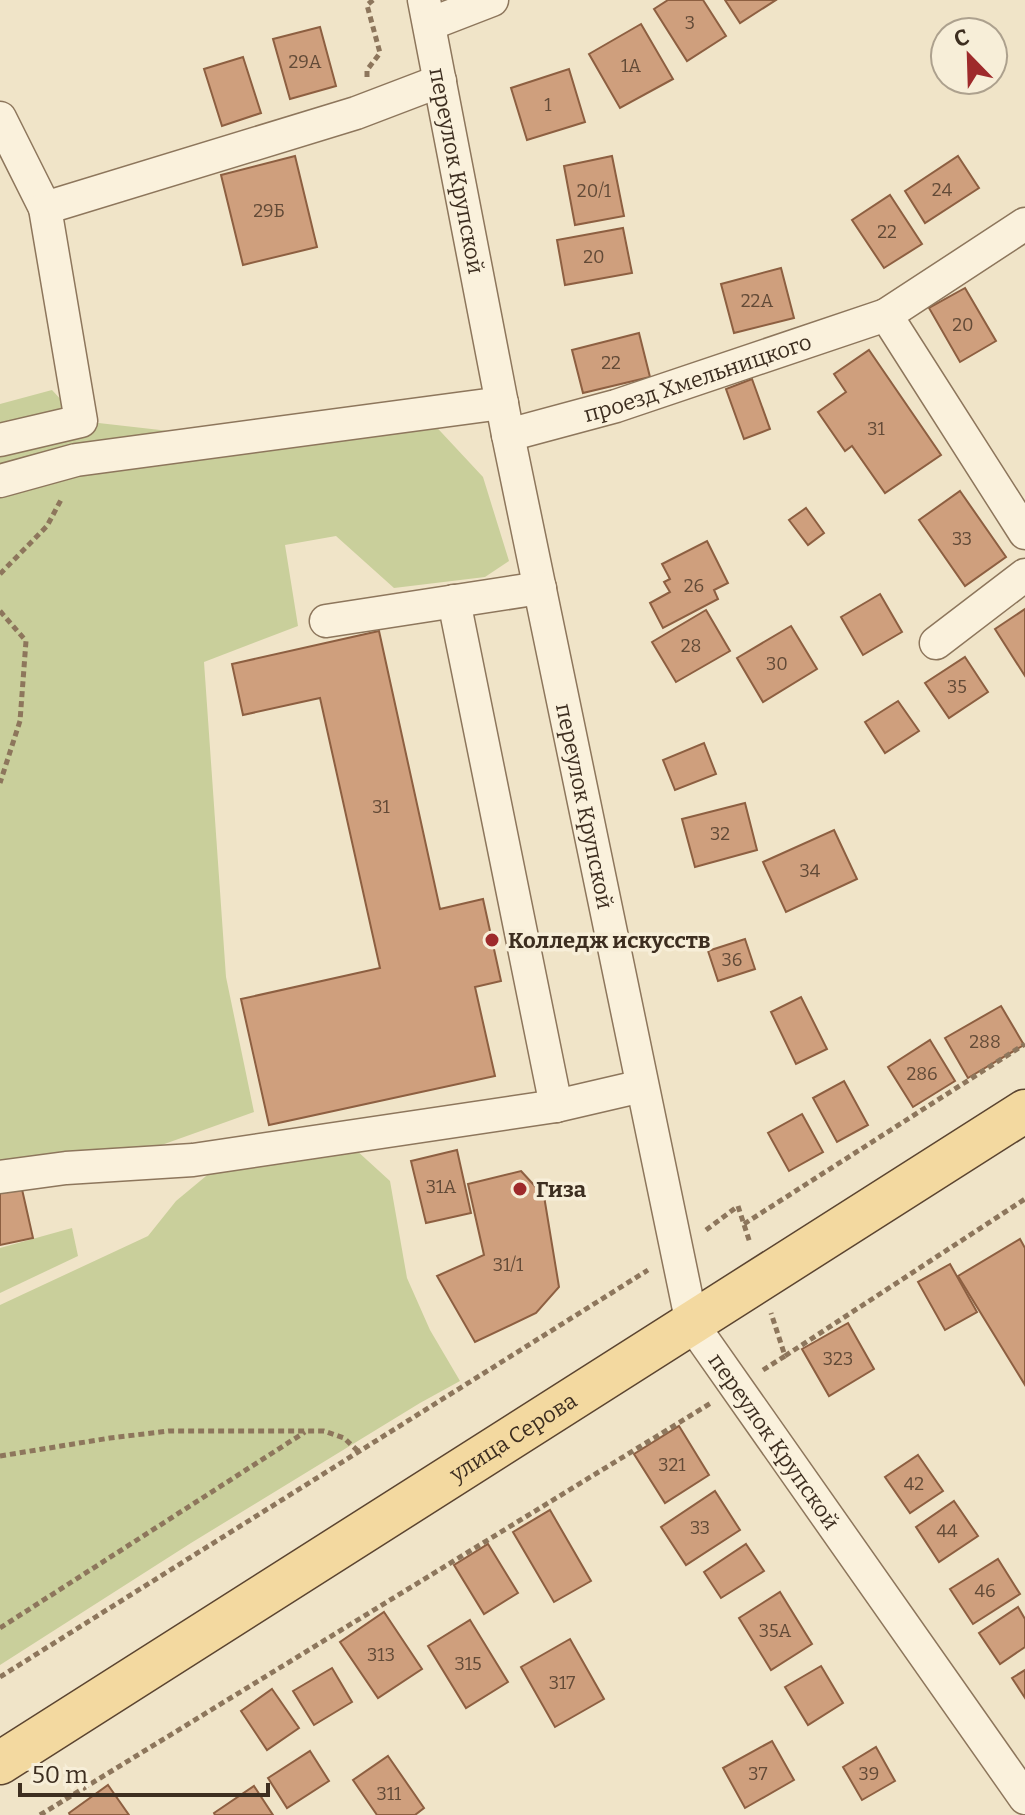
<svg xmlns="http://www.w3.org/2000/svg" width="1025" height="1815" viewBox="0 0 1025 1815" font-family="Bitter,serif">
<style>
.green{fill:#c9cf9b}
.building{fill:#cf9f7d;stroke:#8d5f41;stroke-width:2}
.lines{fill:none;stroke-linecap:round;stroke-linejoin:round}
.minor-casing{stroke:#8d765c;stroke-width:35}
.major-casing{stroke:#5b4430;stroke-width:45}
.path{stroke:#8d765c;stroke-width:5;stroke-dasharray:6 4;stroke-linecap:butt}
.minor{stroke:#faf1dc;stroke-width:32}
.major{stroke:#f3d9a0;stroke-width:42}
.poi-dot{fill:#9e2a2b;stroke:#f7eed8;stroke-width:3}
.labels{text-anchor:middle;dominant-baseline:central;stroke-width:7;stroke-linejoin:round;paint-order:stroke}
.number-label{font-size:18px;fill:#624a37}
.street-label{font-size:22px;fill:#3d2e20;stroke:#f7eed8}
.poi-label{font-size:22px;font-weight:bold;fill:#3d2e20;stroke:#f7eed8;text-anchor:start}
</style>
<rect width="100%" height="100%" fill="#f0e4c8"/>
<g class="green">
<polygon points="52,390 81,421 213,436 428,418 483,477 509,561 485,577 394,588 336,536 285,545 298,626 204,662 226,977 254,1112 142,1152 0,1177 0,404"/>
<polygon points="253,1137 344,1139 390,1181 407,1278 430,1330 460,1381 420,1403 191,1543 0,1665 0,1305 148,1236 176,1201"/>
<polygon points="72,1228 78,1256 0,1293 0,1248"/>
</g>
<g class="building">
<polygon points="668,0 703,0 726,36 687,61 654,9"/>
<polygon points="725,0 776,0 740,23"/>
<polygon points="641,24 673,79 620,108 589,54"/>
<polygon points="320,27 336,86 290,99 273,39"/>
<polygon points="243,57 261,113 222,126 204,69"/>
<polygon points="569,69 585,122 527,140 511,88"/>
<polygon points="295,156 317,247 243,265 221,175"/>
<polygon points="612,156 624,216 575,225 564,166"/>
<polygon points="958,156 979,188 925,223 905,191"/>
<polygon points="890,195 922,244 884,268 852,220"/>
<polygon points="623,228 632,273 565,285 557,240"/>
<polygon points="781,268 794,318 734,333 721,284"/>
<polygon points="965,288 996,341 960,362 929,308"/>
<polygon points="639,333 650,377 583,393 572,350"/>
<polygon points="869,350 941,455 885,493 852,446 845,451 818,412 846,392 834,374"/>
<polygon points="752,379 770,429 744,439 726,389"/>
<polygon points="960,491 1006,557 965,586 919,520"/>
<polygon points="806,508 824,533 808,545 789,520"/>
<polygon points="707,541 728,583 714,590 718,599 663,628 650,603 670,592 664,582 670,579 662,564"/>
<polygon points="880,594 902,632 863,655 841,617"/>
<polygon points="1025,609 1025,676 995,629"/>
<polygon points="706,610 730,651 676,682 652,642"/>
<polygon points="791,626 817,669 763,702 737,658"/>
<polygon points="379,631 440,909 483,899 501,981 475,987 495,1076 269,1125 241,999 380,968 320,698 243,715 232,664"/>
<polygon points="965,657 988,692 949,718 925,683"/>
<polygon points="898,701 919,731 885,753 865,722"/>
<polygon points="704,743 716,774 675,790 663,760"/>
<polygon points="745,803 757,850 695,867 682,819"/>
<polygon points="834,830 857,879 786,912 763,862"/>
<polygon points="745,939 755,969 718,981 708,951"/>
<polygon points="801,997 827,1049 796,1064 771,1012"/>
<polygon points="1001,1006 1024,1045 968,1078 945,1038"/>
<polygon points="930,1040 955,1081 913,1107 888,1067"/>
<polygon points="844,1081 868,1125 837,1142 813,1098"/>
<polygon points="802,1114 823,1152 789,1171 768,1133"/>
<polygon points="457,1150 471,1213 426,1223 411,1161"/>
<polygon points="521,1171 544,1196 559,1287 536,1313 475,1342 437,1276 484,1255 468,1184"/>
<polygon points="19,1176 33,1238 0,1245 0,1180"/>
<polygon points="1020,1239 1025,1248 1025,1385 958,1276"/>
<polygon points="950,1264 977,1312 945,1330 918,1282"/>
<polygon points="848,1323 874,1369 829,1396 802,1349"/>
<polygon points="679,1426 709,1475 665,1503 634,1454"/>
<polygon points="918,1455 943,1491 910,1513 885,1477"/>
<polygon points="715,1491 740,1530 686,1565 661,1527"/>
<polygon points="954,1501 978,1536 939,1562 916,1527"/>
<polygon points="550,1510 591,1581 554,1602 513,1532"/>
<polygon points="488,1544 518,1593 484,1614 454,1565"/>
<polygon points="746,1544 764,1571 721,1598 704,1572"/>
<polygon points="998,1559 1020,1594 973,1624 950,1589"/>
<polygon points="780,1592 812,1644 771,1670 739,1618"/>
<polygon points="1018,1607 1025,1619 1025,1647 1000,1664 979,1633"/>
<polygon points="384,1612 422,1669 378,1698 340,1642"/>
<polygon points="470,1620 508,1682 466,1708 428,1646"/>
<polygon points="570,1639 604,1699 555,1727 521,1667"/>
<polygon points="821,1666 843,1703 808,1725 785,1687"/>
<polygon points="332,1668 352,1702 314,1725 293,1691"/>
<polygon points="1025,1670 1025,1698 1012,1678"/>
<polygon points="272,1689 299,1728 267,1750 241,1711"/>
<polygon points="772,1741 794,1780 745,1808 723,1768"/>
<polygon points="876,1747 895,1781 862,1800 843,1767"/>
<polygon points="310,1751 329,1781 287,1808 268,1778"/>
<polygon points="388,1756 424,1808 415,1815 377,1815 353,1780"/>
<polygon points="108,1785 129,1815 70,1815 69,1813"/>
<polygon points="254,1786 273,1815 215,1815 214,1813"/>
</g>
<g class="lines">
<g class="minor-casing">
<g id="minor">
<path id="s1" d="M424,0l84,435 184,889 333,474"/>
<polyline points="430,24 492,0"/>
<polyline points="0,118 45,208 356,113 440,81"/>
<polyline points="886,315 1025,224"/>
<path id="s2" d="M508,435l108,-29 270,-91 139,218"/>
<polyline points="0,440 81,421 45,208"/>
<polyline points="0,481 76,460 502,403"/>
<polyline points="454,601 556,1106"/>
<polyline points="326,621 540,588"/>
<polyline points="936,643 1025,575"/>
<polyline points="0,1177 66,1168 193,1160 556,1106 642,1086"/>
</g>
</g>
<g class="major-casing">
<g id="major">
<path id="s3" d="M0,1763l1025,-652"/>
</g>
</g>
<g class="path">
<polyline points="367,77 367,70 380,53 367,5 373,0"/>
<polyline points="0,574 47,526 62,498"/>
<polyline points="0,611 26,641 20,721 0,783"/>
<polyline points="744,1224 1025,1044"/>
<polyline points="706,1230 738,1206 750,1243"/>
<polyline points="785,1356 1025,1199"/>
<polyline points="763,1370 785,1356 771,1313"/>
<polyline points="0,1456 110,1438 169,1431 324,1431 344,1438 358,1451"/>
<polyline points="0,1628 305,1432"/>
<polyline points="0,1677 648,1270"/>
<polyline points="40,1815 711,1403"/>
</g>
<use href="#minor" class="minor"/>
<use href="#major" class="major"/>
</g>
<g class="poi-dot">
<circle cx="492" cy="940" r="8"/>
<circle cx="520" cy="1189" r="8"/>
</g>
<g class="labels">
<g class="number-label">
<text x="690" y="23">3</text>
<text x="305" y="62">29А</text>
<text x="631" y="66">1А</text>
<text x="548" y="105">1</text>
<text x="942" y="190">24</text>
<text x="594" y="191">20/1</text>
<text x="269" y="211">29Б</text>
<text x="887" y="232">22</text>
<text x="594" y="257">20</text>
<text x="757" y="301">22А</text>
<text x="963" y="325">20</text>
<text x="611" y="363">22</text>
<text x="876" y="429">31</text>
<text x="962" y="539">33</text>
<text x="694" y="586">26</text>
<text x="691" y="646">28</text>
<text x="777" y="664">30</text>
<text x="957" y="687">35</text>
<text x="381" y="807">31</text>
<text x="720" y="834">32</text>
<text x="810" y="871">34</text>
<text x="732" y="960">36</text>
<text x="985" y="1042">288</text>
<text x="922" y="1074">286</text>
<text x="441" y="1187">31А</text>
<text x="508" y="1265">31/1</text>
<text x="838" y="1359">323</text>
<text x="672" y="1465">321</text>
<text x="914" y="1484">42</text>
<text x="700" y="1528">33</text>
<text x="947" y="1531">44</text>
<text x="985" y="1591">46</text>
<text x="775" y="1631">35А</text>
<text x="381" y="1655">313</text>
<text x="468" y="1664">315</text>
<text x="562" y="1683">317</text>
<text x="758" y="1774">37</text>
<text x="869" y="1774">39</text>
<text x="389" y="1794">311</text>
</g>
<g class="street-label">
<text stroke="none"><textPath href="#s1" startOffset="174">переулок Крупской</textPath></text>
<text stroke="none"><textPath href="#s2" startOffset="198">проезд Хмельницкого</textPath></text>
<text stroke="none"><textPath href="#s1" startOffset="822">переулок Крупской</textPath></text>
<text stroke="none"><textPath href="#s3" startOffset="608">улица Серова</textPath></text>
<text stroke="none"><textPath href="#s1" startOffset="1494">переулок Крупской</textPath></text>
</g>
<g class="poi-label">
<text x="508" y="940">Колледж искусств</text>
<text x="536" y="1189">Гиза</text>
</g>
</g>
<g transform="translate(969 56) rotate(337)"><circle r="38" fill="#f7eed8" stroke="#ada18e" stroke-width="2"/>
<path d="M0-6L14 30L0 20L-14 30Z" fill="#9e2a2b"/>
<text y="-12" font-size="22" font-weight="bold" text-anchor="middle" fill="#3d2e20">С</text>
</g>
<path d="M20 1783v12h248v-12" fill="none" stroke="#3d2e20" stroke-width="4"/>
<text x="32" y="1783" font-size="24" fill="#3d2e20" stroke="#f7eed8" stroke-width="6" paint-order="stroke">50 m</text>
</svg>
